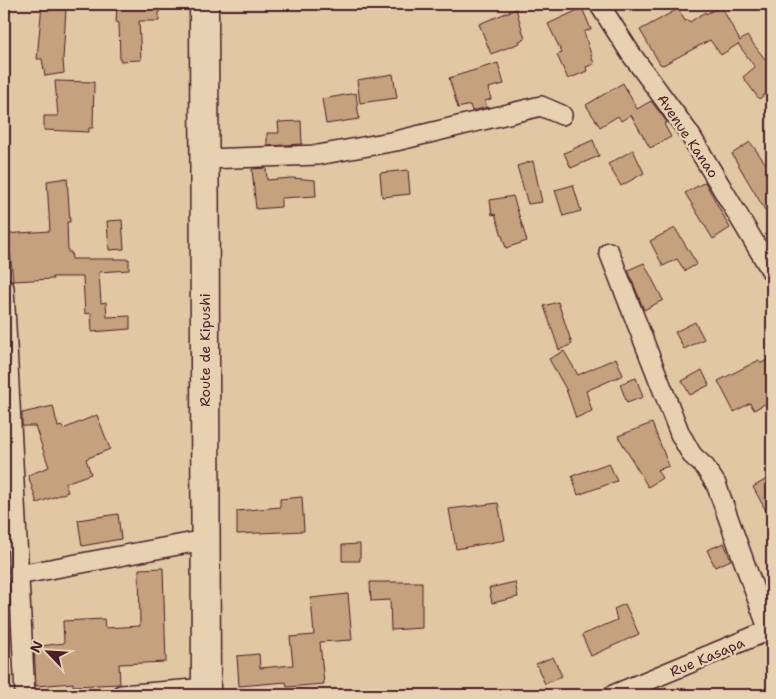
<svg xmlns="http://www.w3.org/2000/svg" width="776" height="699" viewBox="0 0 776 699" font-family="'Shantell Sans',sans-serif">
<style>
.building{fill:#c6a17d;stroke:#4a1f2b}
.lines{fill:none;stroke-linecap:round;stroke-linejoin:round}
.street-casing{stroke:#4a1f2b;stroke-width:22}
.secondary-casing{stroke:#4a1f2b;stroke-width:31}
.street{stroke:#e6d2b0;stroke-width:19}
.secondary{stroke:#e6d2b0;stroke-width:28}
.labels{text-anchor:middle;dominant-baseline:central;stroke-width:5;stroke-linejoin:round;paint-order:stroke}
.street-label{font-size:14px;fill:#4a1f2b;stroke:#e6d2b0}
</style>
<rect width="100%" height="100%" fill="#e1c8a3"/>
<filter id="ink" filterUnits="userSpaceOnUse"><feTurbulence type="fractalNoise" baseFrequency=".02" numOctaves="2"/><feDisplacementMap in="SourceGraphic" scale="10" xChannelSelector="R" yChannelSelector="G"/><feConvolveMatrix kernelMatrix="1 2 1 2 8 2 1 2 1" color-interpolation-filters="sRGB"/></filter>
<g filter="url(#ink)">
<g class="building">
<polygon points="42,4 57,4 57,9 66,9 63,60 64,73 45,76 42,59 37,59"/>
<polygon points="117,4 159,4 159,21 139,21 141,60 120,61 119,23 116,22"/>
<polygon points="721,6 740,41 747,36 772,68 772,89 759,99 743,77 755,67 738,44 721,55 710,40 663,65 660,64 640,30 678,9 685,21 688,20 690,22 705,12 706,14"/>
<polygon points="582,8 591,29 584,32 594,64 586,67 587,71 568,79 557,55 562,53 548,24"/>
<polygon points="516,9 525,39 519,41 520,43 491,54 479,24"/>
<polygon points="498,63 504,84 488,88 491,99 485,101 487,107 472,111 470,105 458,108 449,78"/>
<polygon points="393,74 397,98 360,103 357,80"/>
<polygon points="55,81 94,82 93,128 89,128 89,132 44,130 44,116 58,116"/>
<polygon points="623,83 637,109 651,101 667,122 664,124 671,137 650,148 631,115 621,121 618,116 600,127 586,105"/>
<polygon points="356,93 359,119 326,124 322,99"/>
<polygon points="301,121 302,144 267,146 267,133 279,133 278,122"/>
<polygon points="593,140 599,156 571,168 564,153"/>
<polygon points="750,142 766,164 772,160 772,222 732,154"/>
<polygon points="633,150 644,173 621,186 608,164"/>
<polygon points="533,161 542,202 528,204 517,166"/>
<polygon points="266,168 267,180 292,178 315,180 316,196 281,198 281,207 256,209 252,169"/>
<polygon points="408,170 410,194 382,197 380,173"/>
<polygon points="67,178 70,222 67,222 68,252 71,252 72,259 129,259 129,270 99,272 101,303 106,302 107,317 130,316 130,329 92,332 91,313 85,314 83,277 52,277 53,279 13,281 10,251 5,251 4,234 50,231 47,181"/>
<polygon points="705,182 730,228 713,239 685,193"/>
<polygon points="573,185 581,211 563,216 555,190"/>
<polygon points="513,196 527,241 506,248 495,214 492,215 490,200"/>
<polygon points="122,220 124,249 109,250 107,221"/>
<polygon points="675,228 697,264 685,271 677,259 663,266 650,241"/>
<polygon points="644,263 663,300 644,310 628,270"/>
<polygon points="558,302 572,344 559,350 544,306"/>
<polygon points="695,322 704,339 684,349 675,332"/>
<polygon points="564,351 578,375 616,358 623,375 586,391 592,411 576,418 566,389 549,359"/>
<polygon points="772,358 772,400 754,410 750,403 734,412 718,381 759,360 761,363"/>
<polygon points="702,370 709,385 690,395 682,381"/>
<polygon points="636,378 643,397 627,403 620,384"/>
<polygon points="53,406 58,427 62,426 63,429 97,415 110,449 86,459 91,474 65,483 68,492 37,503 28,475 49,467 35,426 22,426 22,413"/>
<polygon points="652,423 669,466 657,470 662,478 648,487 618,436"/>
<polygon points="609,463 617,481 578,495 572,476"/>
<polygon points="772,476 772,522 753,487"/>
<polygon points="302,497 304,531 237,534 237,511 280,507 280,499"/>
<polygon points="498,503 505,540 456,549 449,509"/>
<polygon points="118,514 121,539 82,546 78,520"/>
<polygon points="724,543 731,560 715,567 707,550"/>
<polygon points="360,544 360,561 342,561 342,545"/>
<polygon points="163,568 166,662 119,664 120,684 73,686 73,683 36,686 34,647 64,643 63,621 104,619 105,628 140,626 139,569"/>
<polygon points="370,582 422,582 422,628 391,630 390,600 371,601"/>
<polygon points="515,582 518,597 492,603 489,588"/>
<polygon points="348,594 352,640 320,642 324,684 287,687 286,682 239,686 237,656 259,654 260,668 293,665 290,637 314,635 311,598"/>
<polygon points="625,604 639,634 591,656 582,635 617,620 614,609"/>
<polygon points="553,657 562,676 545,684 536,664"/>
</g>
<g class="lines">
<g class="street-casing">
<g id="street">
<polyline points="599,4 631,54 689,133 772,272"/>
<polyline points="205,159 318,155 396,141 541,106 562,115"/>
<polyline points="609,252 680,434 692,455 705,467 716,484 769,631"/>
<polyline points="4,288 25,695"/>
<polyline points="18,575 205,540"/>
<polyline points="121,695 206,688"/>
<polyline points="613,695 772,629"/>
</g>
</g>
<g class="secondary-casing">
<polyline id="secondary" points="204,4 206,695"/>
</g>
<use href="#street" class="street"/>
<use href="#secondary" class="secondary"/>
</g>
</g>
<g class="labels">
<g class="street-label">
<text transform="translate(688 136) rotate(56)">Avenue Kanao</text>
<text transform="translate(205 350) rotate(-90)">Route de Kipushi</text>
<text transform="translate(707 657) rotate(-23)">Rue Kasapa</text>
</g>
</g>
<rect width="776" height="699" fill="none" stroke="#e6d2b0" stroke-width="20"/>
<rect x="10" y="10" width="756" height="679" fill="none" stroke="#4a1f2b" stroke-width="2" filter="url(#ink)"/>
<g transform="translate(48 652) rotate(295)" stroke="#e6d2b0" stroke-width="4" paint-order="stroke">
<path d="M0-4L9 19L0 12L-9 19Z" fill="#4a1f2b"/>
<text y="-8" font-size="14" font-weight="bold" text-anchor="middle" fill="#4a1f2b">N</text>
</g>
</svg>
